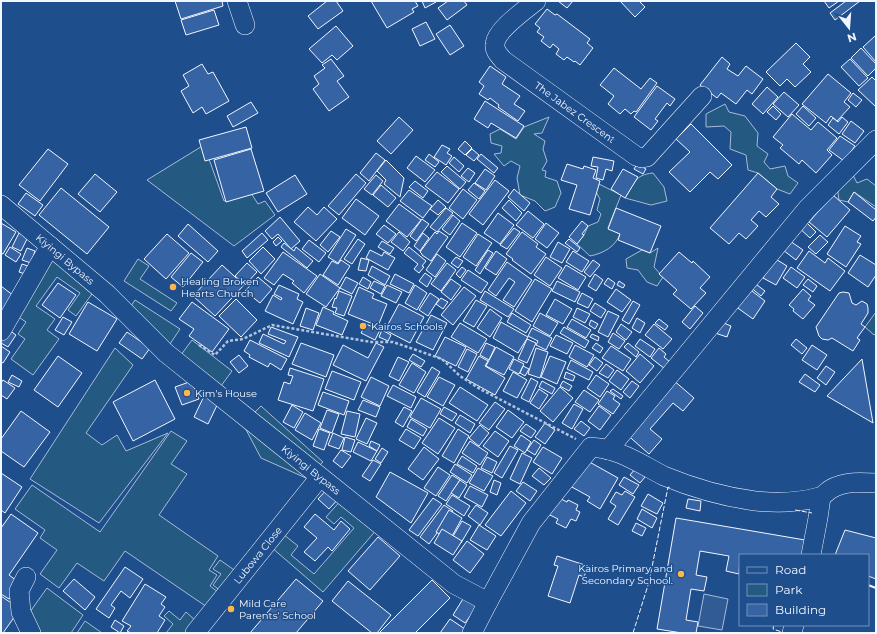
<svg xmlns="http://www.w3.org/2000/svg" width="877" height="634" viewBox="0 0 877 634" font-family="Montserrat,sans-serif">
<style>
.green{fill:#245a82;stroke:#a8bbd7}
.parking{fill:#305b95;stroke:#a8bbd7}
.building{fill:#3563a3;stroke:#f2f6ff}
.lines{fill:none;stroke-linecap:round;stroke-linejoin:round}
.minor-casing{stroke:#f2f6ff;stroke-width:20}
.path{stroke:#b3c4dc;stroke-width:2.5;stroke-dasharray:3 2;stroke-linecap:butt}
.minor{stroke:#1f4e8c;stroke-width:19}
.fence{stroke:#f2f6ff;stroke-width:1;stroke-dasharray:5 2;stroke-linecap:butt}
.wall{stroke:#f2f6ff;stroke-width:2}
.poi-dot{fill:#ffb74d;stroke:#1f4e8c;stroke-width:1.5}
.labels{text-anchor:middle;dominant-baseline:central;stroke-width:3;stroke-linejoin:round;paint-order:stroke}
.street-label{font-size:10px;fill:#f2f6ff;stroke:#1f4e8c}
.poi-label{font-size:10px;fill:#f2f6ff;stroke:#1f4e8c;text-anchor:start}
</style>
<rect width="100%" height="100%" fill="#1f4e8c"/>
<g class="green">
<polygon points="725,104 729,112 745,116 758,133 757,146 768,154 764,162 770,169 785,166 788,176 798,183 790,194 777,189 758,173 748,170 746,155 730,149 731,132 724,126 706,127 706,114"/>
<polygon points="549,117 542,133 534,134 545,141 543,149 547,161 542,170 546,171 545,177 557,181 561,193 555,207 545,211 535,201 520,195 517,178 520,166 511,161 504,166 494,154 501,153 502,146 491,143 490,134 500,129 516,139 524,127"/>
<polygon points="204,145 224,201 251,193 258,204 265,201 275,215 234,246 147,180"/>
<path d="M653,173l11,14 3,14 -16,4 -26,-7c10,-15 9,-23 28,-25z"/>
<polygon points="853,175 857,183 867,179 876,186 876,207 854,192 848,202 839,200 837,186"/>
<path d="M599,184l22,11 -13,33 12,6c-5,13 -16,19 -30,22l-13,-12 7,-9 4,-9 10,-4 3,-8 -4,-4 3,-11 -4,-7z"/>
<polygon points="658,248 654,267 663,277 657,286 647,282 638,270 627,268 626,259 642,250 650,253"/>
<polygon points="59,250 102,280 76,316 68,310 80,293 57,277 36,306 55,319 47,330 59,339 33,375 11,359 25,339 18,334 26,322 14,314"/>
<polygon points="138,259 149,266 140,279 177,303 171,311 124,281"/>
<polygon points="135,300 180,329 166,350 121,321"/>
<polygon points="876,312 876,333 874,335 865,327"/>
<polygon points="192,340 232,371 218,390 178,359"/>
<polygon points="115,348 133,365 86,433 102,445 117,435 126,451 168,433 99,523 30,479"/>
<polygon points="261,406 323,462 306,478 261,458 243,424"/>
<polygon points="171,431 187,441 171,464 187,474 159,515 218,556 209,570 217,575 210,586 218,592 207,607 125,551 104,581 77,563 59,588 40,574 57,550 40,538 45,530 15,509 32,485 100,532"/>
<polygon points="343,498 378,528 323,592 271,547 283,534 298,546 291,555 314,574 354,528 341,517 334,524 326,517"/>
<polygon points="220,560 237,572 222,592 213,585 221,574 213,569"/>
<polygon points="47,588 83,615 71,633 35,633 27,616"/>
<polygon points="169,611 180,620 186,612 195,620 189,633 166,633 173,624 164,616"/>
<polygon points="85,621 102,633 77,633"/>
</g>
<polygon class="parking" points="704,594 728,599 722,630 698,626"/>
<g class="building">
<polygon points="175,1 222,1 223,6 181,19"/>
<polygon points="327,1 336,1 343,11 318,29 308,16"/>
<polygon points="371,1 415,1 418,6 412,9 414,12 387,28"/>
<polygon points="422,1 436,1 436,2 425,8"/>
<polygon points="448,1 464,1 467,5 447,20 438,8"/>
<polygon points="558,1 573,1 567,8"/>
<polygon points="620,1 639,1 645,7 635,17"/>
<polygon points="824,1 839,1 829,8"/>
<polygon points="846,1 860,1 835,20 830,13"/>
<polygon points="547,9 555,15 557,14 590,39 587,43 593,48 580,65 575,61 574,62 567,57 564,60 556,54 559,49 553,44 550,48 541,41 544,37 537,32 540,28 535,24"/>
<polygon points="214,10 219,25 186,35 181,20"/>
<polygon points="426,22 435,39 420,46 412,29"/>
<polygon points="450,25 464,46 450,55 436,34"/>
<polygon points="336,26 353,46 337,60 332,55 322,63 309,49"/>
<polygon points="875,36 876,37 876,62 863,47"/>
<polygon points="796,43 810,57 803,64 811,72 795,87 787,79 780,86 766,72"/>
<polygon points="861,48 876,64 876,68 868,76 851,58"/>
<polygon points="722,57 730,64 727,69 738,76 746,66 763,79 752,94 747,90 736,104 721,93 717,98 700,85"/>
<polygon points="331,59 344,76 337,81 349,97 329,111 313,89 319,84 314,76 325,68 322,65"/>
<polygon points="850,59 868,78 859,86 841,67"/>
<polygon points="202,64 208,74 213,72 229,101 206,114 202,107 193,113 181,91 189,86 183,75"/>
<polygon points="490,66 506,77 502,84 520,96 514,104 525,111 518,121 498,107 499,105 490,98 488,100 479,94 484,86 479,82"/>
<polygon points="614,68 641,89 650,78 657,83 636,112 634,111 631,114 625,109 620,114 608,104 614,96 600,85"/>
<polygon points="828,74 851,93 844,102 850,107 837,121 831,116 826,123 802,104"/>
<polygon points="872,77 876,81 876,107 858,90"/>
<polygon points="657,86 675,99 670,106 667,103 655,119 658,121 651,130 634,117"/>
<polygon points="767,87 778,97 763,114 752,104"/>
<polygon points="784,92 799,105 788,117 773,104"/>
<polygon points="853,93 862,100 856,107 848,100"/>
<polygon points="485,101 524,126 516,138 491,123 488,128 474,119"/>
<polygon points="251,102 258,113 233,127 227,116"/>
<polygon points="773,106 781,114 776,120 767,112"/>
<polygon points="803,106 816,118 809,126 796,114"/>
<polygon points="792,114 811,130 818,122 837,138 827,150 832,155 816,173 802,160 799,164 780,148 783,145 773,137"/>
<polygon points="399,117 413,130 391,154 377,141"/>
<polygon points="842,117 848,122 839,134 828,125 833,118 838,122"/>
<polygon points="851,121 864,131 855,143 842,134"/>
<polygon points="691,124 732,165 718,179 710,172 690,192 669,172 690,152 676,139"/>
<polygon points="246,127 252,148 205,161 199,140"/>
<polygon points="840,136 855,146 844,161 829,150"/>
<polygon points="465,141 472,148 465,155 458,149"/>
<polygon points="442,145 450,149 447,153 452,156 446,165 434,157"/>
<polygon points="48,149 68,164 40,201 19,185"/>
<polygon points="251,149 264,191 226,202 214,160"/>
<polygon points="472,149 479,155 474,161 466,155"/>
<polygon points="376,153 385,160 369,181 360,173"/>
<polygon points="429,154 439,162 435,167 425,160"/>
<polygon points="481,154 498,168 494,173 477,159"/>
<polygon points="416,156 435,170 425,182 407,168"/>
<polygon points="454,157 464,166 459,172 449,163"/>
<polygon points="593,157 614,161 612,171 606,169 603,180 596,178 598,167 591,166"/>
<polygon points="386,160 404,178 400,197 384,184 386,180 377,171"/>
<polygon points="567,164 583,169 584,166 596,170 593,178 600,181 590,215 569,209 577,185 561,180"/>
<polygon points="637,164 646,169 643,174 634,169"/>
<polygon points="447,166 466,182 460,189 441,172"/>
<polygon points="468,168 475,173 469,182 461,176"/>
<polygon points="485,169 495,176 486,190 475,183"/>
<polygon points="623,169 638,177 625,198 611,189"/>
<polygon points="437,172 459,189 448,203 425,186"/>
<polygon points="758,173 777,189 771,197 779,204 766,217 759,211 751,220 758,226 746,239 739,233 729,244 710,228"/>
<polygon points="95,174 117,192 100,212 78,194"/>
<polygon points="356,174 366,183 339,215 328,206"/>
<polygon points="295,175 307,194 278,212 266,193"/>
<polygon points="376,175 383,181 372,195 364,189"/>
<polygon points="495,180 509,191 483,225 469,214"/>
<polygon points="415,181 428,191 423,198 409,187"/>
<polygon points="474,183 485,191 479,199 468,190"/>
<polygon points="381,185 396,198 388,207 373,195"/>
<polygon points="61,188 109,227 87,254 39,215"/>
<polygon points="463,189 477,200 463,219 449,208"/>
<polygon points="514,189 530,203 524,211 508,197"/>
<polygon points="409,190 432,206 423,218 400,201"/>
<polygon points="854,192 876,210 876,217 873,221 848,202"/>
<polygon points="26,193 43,205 35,216 18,204"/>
<polygon points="833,195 850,210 827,237 809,222"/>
<polygon points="356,199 379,216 365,235 342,218"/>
<polygon points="438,200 446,207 438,215 430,209"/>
<polygon points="509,200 522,213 516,221 502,208"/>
<polygon points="399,204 421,220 407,237 386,221"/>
<polygon points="308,207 317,215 324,207 337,219 316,241 294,222"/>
<polygon points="446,208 453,213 437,232 430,227"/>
<polygon points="616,208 661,226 650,253 618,240 620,234 608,229"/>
<polygon points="528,211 544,224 533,238 516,225"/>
<polygon points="498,213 514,225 500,244 484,233"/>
<polygon points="453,215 460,221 450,235 442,229"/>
<polygon points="280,217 300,241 291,249 278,234 272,239 265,231"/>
<polygon points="802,218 816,232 810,238 796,225"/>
<polygon points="422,219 429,224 416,241 410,236"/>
<polygon points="582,221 588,226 582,234 584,235 577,244 569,237"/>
<polygon points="1,223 16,232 3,254 1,253"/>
<polygon points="462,223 477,233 460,257 446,247"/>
<polygon points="546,223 559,233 547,248 535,239"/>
<polygon points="188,224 218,251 208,262 178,236"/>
<polygon points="384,225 396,234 388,243 376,234"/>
<polygon points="845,226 861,236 857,242 861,244 846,267 827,254"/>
<polygon points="514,228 520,232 507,249 500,245"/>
<polygon points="346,229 356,235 338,263 328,257"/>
<polygon points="331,231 340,237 328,252 320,245"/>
<polygon points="439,231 448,237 431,261 422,255 422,254 420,252 435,232 437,234"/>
<polygon points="399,232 410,242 403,251 391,242"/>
<polygon points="522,232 538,244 536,247 546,254 531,274 512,260 513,259 506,254"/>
<polygon points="19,233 28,237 21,251 12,247"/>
<polygon points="262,233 268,240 247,258 242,251"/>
<polygon points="423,233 429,238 420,251 414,246"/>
<polygon points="167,234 189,253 166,279 144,259"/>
<polygon points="478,234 492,243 476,266 463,257"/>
<polygon points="820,235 828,242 816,254 808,247"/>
<polygon points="278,237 282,241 276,246 273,242"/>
<polygon points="358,239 365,244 352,264 344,259"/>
<polygon points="569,239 580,248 577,252 565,243"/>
<polygon points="309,240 326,253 319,262 302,249"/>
<polygon points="382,241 394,248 390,254 378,247"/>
<polygon points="790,241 803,250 796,260 783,250"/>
<polygon points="558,242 570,249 562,263 550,257"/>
<polygon points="284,243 294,251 296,247 313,261 307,268 281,247"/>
<polygon points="10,247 21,254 16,262 5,255"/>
<polygon points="263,247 275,259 261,274 249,261"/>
<polygon points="409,247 426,261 422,266 424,267 419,273 414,269 418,264 404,253"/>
<polygon points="27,248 35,251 31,263 22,260"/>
<polygon points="370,250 382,256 384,252 395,258 388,270 366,258"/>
<polygon points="488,250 493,253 480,274 475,270"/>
<polygon points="496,251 507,259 496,275 485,268"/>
<polygon points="573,251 589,261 582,272 566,262"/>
<polygon points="809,251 825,263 828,258 845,271 830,291 797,268"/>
<polygon points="283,252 317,276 304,293 292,283 294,281 283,274 274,285 264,278"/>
<polygon points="679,252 692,263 693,261 710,277 700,288 706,293 691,309 673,294 677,290 659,274"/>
<polygon points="191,253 203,262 183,287 171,277"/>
<polygon points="437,254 446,261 435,277 426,270"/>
<polygon points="860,255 876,265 876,275 868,287 848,273"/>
<polygon points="456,257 463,261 458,268 451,263"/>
<polygon points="546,257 562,268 550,286 534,275"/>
<polygon points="361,258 369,260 366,271 358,270"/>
<polygon points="774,258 787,266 776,285 763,278"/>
<polygon points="341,260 350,266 338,285 323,275 332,261 338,264"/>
<polygon points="593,260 600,265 590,277 584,272"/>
<polygon points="507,262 532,280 514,307 503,300 515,282 509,278 496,296 488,290"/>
<polygon points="247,263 257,272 245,285 235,276"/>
<polygon points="447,263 456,270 441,291 431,284"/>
<polygon points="22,264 28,266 25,274 19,272"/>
<polygon points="222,265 244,285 215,316 193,296"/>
<polygon points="566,265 586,277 578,290 558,278"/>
<polygon points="372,266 390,276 385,285 368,275"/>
<polygon points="462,267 466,270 460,278 456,274"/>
<polygon points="791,267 805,277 797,288 783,278"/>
<polygon points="468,270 488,283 481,293 461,280"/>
<polygon points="425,273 432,278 427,287 419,281"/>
<polygon points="320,274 340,288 326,307 306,294"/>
<polygon points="395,274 414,284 409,293 390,284"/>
<polygon points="595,274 603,280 596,291 588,286"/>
<polygon points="258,277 272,289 260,303 245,291"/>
<polygon points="346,277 358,283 352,294 340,288"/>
<polygon points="363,277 371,282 368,289 359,284"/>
<polygon points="608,278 615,283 612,289 604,284"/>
<polygon points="451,279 461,286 451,300 441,292"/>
<polygon points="535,279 552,289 532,322 515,311"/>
<polygon points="808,279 817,286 813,292 803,285"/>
<polygon points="374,281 385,286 381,294 370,288"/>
<polygon points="557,281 580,292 575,302 552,291"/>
<polygon points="619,281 625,285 623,288 617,285"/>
<polygon points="753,282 765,291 761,296 749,286"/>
<polygon points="58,283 76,295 60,318 42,305"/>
<polygon points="279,285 299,294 297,299 303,302 293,324 265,311 273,295 281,300 282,298 274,294"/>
<polygon points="387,285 402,292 396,303 381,296"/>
<polygon points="415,285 427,293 417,310 405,303"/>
<polygon points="1,286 18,299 7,313 1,309"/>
<polygon points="359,287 374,294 372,298 387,304 378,326 348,314"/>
<polygon points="464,287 476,296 453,325 441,315"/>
<polygon points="748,288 765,301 753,319 735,306"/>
<polygon points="616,289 631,300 622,312 607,302"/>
<polygon points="803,289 811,296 808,300 815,305 803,319 793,311 794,309 789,305"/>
<polygon points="339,291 352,296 344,316 335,313 337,308 332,307 335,298 336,299"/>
<polygon points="485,291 514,309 508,317 480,300"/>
<polygon points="843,292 849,293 852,303 856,305 862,301 867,304 868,308 868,313 861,324 865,327 857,338 860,340 853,351 832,338 828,340 822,339 819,336 816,327 839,293"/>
<polygon points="430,293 439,299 428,316 419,310"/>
<polygon points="582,293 593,299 588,308 577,303"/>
<polygon points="441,298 448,302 443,309 436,304"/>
<polygon points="236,299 257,320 241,337 219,316"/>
<polygon points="555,299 572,309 563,324 546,315"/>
<polygon points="476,300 487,306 474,327 463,321"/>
<polygon points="633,301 640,305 629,324 622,320"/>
<polygon points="88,302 117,319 97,351 69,334"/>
<polygon points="192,302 229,329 212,352 189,336 194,329 179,319"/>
<polygon points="595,303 606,310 601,318 590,311"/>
<polygon points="399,304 424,317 410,343 385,330"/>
<polygon points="695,306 703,313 690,329 682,322"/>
<polygon points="323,307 334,312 333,314 348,321 342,335 316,325"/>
<polygon points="306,308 319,313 313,330 300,326"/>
<polygon points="577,308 590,314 585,323 573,317"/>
<polygon points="490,309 502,318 490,337 477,328"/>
<polygon points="608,311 619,316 608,337 598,332"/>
<polygon points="512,313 531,325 526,333 507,322"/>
<polygon points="540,313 558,323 550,336 533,326"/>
<polygon points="431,315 447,323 433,350 416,342"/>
<polygon points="63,317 72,322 64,335 55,330"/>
<polygon points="637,318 645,323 640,333 632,328"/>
<polygon points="572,319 591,330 586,338 567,327"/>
<polygon points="659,319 668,326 665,330 655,323"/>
<polygon points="591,320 598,324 595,329 589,325"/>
<polygon points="719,321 731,326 727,337 715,333"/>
<polygon points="501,322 528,337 518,353 493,338"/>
<polygon points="460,323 487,339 478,353 451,337"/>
<polygon points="366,324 380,330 375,340 361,333"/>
<polygon points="621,324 632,332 626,340 616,332"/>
<polygon points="654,324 672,339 663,349 645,335"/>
<polygon points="271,327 298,337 289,357 259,343 263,334 284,344 286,341 268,334"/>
<polygon points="564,327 589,341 585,348 560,333"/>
<polygon points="6,328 16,335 8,347 1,343 1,336"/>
<polygon points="532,328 552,338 546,350 536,345 538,341 528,336"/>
<polygon points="382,330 391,335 388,341 379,337"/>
<polygon points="127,332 150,348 142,359 119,343"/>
<polygon points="613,333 625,341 619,349 608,342"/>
<polygon points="592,334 599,337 598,341 590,337"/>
<polygon points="556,335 573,343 567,354 550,346"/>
<polygon points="445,337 466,347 456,366 435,356"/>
<polygon points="527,339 536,343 527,363 518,359"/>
<polygon points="640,339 655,349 650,357 635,346"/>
<polygon points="796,339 807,348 802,354 791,345"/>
<polygon points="250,340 287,359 281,370 270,363 268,367 249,357 250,355 244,351"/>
<polygon points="301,343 334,355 326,377 292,364"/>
<polygon points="376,343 384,347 366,381 333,365 343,345 368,358"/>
<polygon points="486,343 495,347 489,360 480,355"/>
<polygon points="596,343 603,348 600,353 592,348"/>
<polygon points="628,343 639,352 636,357 624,347"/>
<polygon points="575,345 594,355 587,367 569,357"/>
<polygon points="812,345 827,355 817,370 802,360"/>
<polygon points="1,346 10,352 3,363 1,362"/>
<polygon points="611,346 631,359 623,371 602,358"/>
<polygon points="496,347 514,357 504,375 486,366"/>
<polygon points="536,348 548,352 540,378 528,374"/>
<polygon points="659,348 666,354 664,357 670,362 665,369 651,358"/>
<polygon points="467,349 477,354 468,372 458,367"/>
<polygon points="413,354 425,361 421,367 409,360"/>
<polygon points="640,354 654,366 640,383 626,371"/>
<polygon points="239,355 248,366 239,373 230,362"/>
<polygon points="58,356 82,373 58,407 34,390"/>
<polygon points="479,356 488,361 485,366 505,378 495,395 466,379"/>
<polygon points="550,356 566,362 557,384 541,377"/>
<polygon points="398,357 409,362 399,381 389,376"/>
<polygon points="595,357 603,363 597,371 589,365"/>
<polygon points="514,359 524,364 519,374 509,369"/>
<polygon points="862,359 873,423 827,396"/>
<polygon points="571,360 593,372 589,380 567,369"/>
<polygon points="412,363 426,372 414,393 399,385"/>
<polygon points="606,364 614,370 608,378 599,373"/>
<polygon points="523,366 529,369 525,376 520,373"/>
<polygon points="826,366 835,372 826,385 817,378"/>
<polygon points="432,367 440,372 425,397 417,392"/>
<polygon points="290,368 324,379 313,411 278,400 284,382 290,384 293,376 288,375"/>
<polygon points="617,370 629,379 621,390 609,381"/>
<polygon points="332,371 361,382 354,400 325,389"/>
<polygon points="513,372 527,380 517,398 503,391"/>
<polygon points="566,372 575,376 573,381 564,378"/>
<polygon points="805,374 820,385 815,392 799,382"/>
<polygon points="12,375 22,381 19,387 8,382"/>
<polygon points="596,375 609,384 600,397 587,388"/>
<polygon points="371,377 389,386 380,406 361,397"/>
<polygon points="439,377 455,385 443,406 427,397"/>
<polygon points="531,378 538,382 529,402 521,398"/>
<polygon points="672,379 694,398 683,411 673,403 650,429 662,439 649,454 624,432"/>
<polygon points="3,380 15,388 7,399 1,395 1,383"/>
<polygon points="155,380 175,419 133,441 113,402"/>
<polygon points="192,381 199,399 182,405 175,387"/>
<polygon points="542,381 555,388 552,394 539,387"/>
<polygon points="563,381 572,386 569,391 560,386"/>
<polygon points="632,381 639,386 630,398 623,392"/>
<polygon points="393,385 416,397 411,408 387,396"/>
<polygon points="460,387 488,405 477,421 449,403"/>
<polygon points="560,387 573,398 553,422 540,411"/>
<polygon points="539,389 548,395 539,409 530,403"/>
<polygon points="613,389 623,396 621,399 610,391"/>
<polygon points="584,390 599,400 590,412 575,402"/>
<polygon points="607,391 615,396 613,399 620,404 613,414 598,404"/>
<polygon points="206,392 220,399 208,424 194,417"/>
<polygon points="323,392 349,401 344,415 318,405"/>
<polygon points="421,398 441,409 430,428 410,417"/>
<polygon points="363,400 380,407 376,417 358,410"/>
<polygon points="495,402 505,409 489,430 479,423"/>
<polygon points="574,404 583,409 572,429 562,423"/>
<polygon points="292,405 303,412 294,428 283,422"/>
<polygon points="599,406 611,415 600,430 588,421"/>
<polygon points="404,407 412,411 403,427 395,422"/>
<polygon points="444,407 457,414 452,421 440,414"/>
<polygon points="327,410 339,414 332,433 320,428"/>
<polygon points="508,410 524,422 512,438 496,427"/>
<polygon points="21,411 50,432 24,467 1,451 1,439"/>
<polygon points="347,411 360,414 355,437 341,434"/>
<polygon points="305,413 321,423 312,440 295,430"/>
<polygon points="460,415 475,424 470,433 455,423"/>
<polygon points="366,418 377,423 367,444 356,439"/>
<polygon points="439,418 455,428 438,454 422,443"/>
<polygon points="411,419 427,429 423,436 407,427"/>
<polygon points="581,421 590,428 584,436 574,429"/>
<polygon points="545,423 555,430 545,444 535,437"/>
<polygon points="526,424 536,431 531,438 520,431"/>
<polygon points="480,425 489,433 479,446 469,438"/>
<polygon points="319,429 330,433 324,450 313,446"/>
<polygon points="406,429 421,438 414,449 399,440"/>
<polygon points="458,429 469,436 454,463 442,456"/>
<polygon points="495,431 509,441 498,457 483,446"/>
<polygon points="333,433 344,438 339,449 328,445"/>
<polygon points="521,435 531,442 525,453 514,446"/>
<polygon points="345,437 355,440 351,452 342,450"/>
<polygon points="534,440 541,445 535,455 527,450"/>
<polygon points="371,441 380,445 377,451 369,446"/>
<polygon points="470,441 488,453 480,465 462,453"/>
<polygon points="358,442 377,451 371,461 353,452"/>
<polygon points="510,446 518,450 502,478 494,473"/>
<polygon points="424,447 439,459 423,480 408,469"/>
<polygon points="543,447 562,458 552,474 533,462"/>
<polygon points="382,448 388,452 381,463 375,459"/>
<polygon points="341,450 351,456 342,468 333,461"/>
<polygon points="522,453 532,458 520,484 510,479"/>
<polygon points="462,456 477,466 473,473 457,464"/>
<polygon points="487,457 497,462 492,473 481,468"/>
<polygon points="373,460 381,464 370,481 362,476"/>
<polygon points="586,460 618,478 600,509 587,501 590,497 570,486"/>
<polygon points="455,464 472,475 467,483 450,472"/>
<polygon points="438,467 450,475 436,496 424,488"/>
<polygon points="478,468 493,476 484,491 469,483"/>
<polygon points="539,468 551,478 544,485 532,476"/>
<polygon points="635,469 645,477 640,483 630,475"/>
<polygon points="390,472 428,493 411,523 376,497"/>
<polygon points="1,473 22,487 5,513 1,510"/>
<polygon points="452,475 460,480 446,501 438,496"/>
<polygon points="624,477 639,485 633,494 619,485"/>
<polygon points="460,480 467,485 459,498 451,493"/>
<polygon points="494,480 501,483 497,495 490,492"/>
<polygon points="523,482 537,491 530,501 516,491"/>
<polygon points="330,486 341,496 329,509 318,499"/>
<polygon points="470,486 488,495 482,507 464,497"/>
<polygon points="511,491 526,503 501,536 485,525"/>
<polygon points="625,491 635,497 618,525 608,519 616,506 610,502 616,492 622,495"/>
<polygon points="648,494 663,503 657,514 641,506"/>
<polygon points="452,495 470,506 464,516 446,504"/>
<polygon points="557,497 567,502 568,500 578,505 576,510 580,512 576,521 571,519 566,528 556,523 558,519 548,514"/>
<polygon points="433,498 442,504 418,536 409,530"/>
<polygon points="688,499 701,501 700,511 686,508"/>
<polygon points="444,505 453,511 429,544 420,537"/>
<polygon points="476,505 488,513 480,525 468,516"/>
<polygon points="642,509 657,518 652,528 637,519"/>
<polygon points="449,510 462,518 450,540 436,532"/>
<polygon points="11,514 38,533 9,575 21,584 9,599 1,594 1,528"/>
<polygon points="315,514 334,530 341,521 350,529 332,551 328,547 315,561 304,552 317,538 304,527"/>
<polygon points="676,518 805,540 802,555 740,555 739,574 726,571 729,556 700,551 696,575 707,577 704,591 691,589 686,620 698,622 696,633 682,633 657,629"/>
<polygon points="462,521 471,526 461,543 452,538"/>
<polygon points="636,523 646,528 642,536 632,531"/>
<polygon points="479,525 496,536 487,550 470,540"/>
<polygon points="442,529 462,541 453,555 434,543"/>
<polygon points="845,530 876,538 876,579 868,576 868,555 835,555"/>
<polygon points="378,537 400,556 370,590 348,571"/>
<polygon points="467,541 484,554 470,573 453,560"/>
<polygon points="557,556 588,566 584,577 579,575 570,603 548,596 558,566 554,565"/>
<polygon points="125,567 143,579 130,598 121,591 111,605 115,608 109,618 96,609"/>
<polygon points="74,579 95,597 85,610 63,591"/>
<polygon points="296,579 323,601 296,633 250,633"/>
<polygon points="432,580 450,598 415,633 379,633"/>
<polygon points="348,581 391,615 377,633 372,633 332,601"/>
<polygon points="145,584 166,597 161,604 165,607 159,616 165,620 157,633 131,633 127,631 131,626 122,621"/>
<polygon points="466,594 480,603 465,623 453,615"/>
<polygon points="1,596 20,609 3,633 1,633"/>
<polygon points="450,619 465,629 462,633 440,633"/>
<polygon points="115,620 124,626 120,633 111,627"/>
</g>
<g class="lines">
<g class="minor-casing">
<g id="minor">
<polyline points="237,1 245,25"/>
<path id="s1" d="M536,1c-11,9 -40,29 -41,43 -1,7 4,11 8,16l133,96 6,2 5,-1 55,-61"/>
<path id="s2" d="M1,205l106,89 59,59 288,231 34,18 43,-79 60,-76c6,1 12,1 18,3 20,5 37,17 55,26 29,12 61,21 91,25 21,2 43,2 64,-4 5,-1 8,-6 12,-8 14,-8 30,-7 45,-6"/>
<polyline points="1,331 50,246"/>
<polyline points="608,450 807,209 876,140"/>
<polyline points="811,555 818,518 821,497"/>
<polyline points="26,577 19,591 21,612 31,633"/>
<path id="s3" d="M195,633l125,-156"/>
<polyline points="472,633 488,602"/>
<polyline points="792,633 794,625"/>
</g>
</g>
<polyline class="path" points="199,345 215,355 228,341 243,339 272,325 371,342 393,342 442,359 460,376 480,389 576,439"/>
<use href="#minor" class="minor"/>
<g class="fence">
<polyline points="795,510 812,513"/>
<polyline points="774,625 773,629 785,633"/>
<polyline points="633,633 649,582 668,487 671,488"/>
</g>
<polyline class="wall" points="868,585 876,588"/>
</g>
<g class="poi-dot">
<circle cx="173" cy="287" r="4"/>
<circle cx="363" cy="326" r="4"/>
<circle cx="187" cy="393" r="4"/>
<circle cx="681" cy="574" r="4"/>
<circle cx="231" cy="609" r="4"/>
</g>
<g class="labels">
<g class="street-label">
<text stroke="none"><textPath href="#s1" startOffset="168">The Jabez Crescent</textPath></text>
<text stroke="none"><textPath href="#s2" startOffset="84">Kiyingi Bypass</textPath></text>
<text stroke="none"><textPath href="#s2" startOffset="408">Kiyingi Bypass</textPath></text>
<text stroke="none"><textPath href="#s3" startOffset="100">Lubowa Close</textPath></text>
</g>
<g class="poi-label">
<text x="181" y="281">Healing Broken<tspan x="181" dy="12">Hearts Church</tspan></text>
<text x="371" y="326">Kairos Schools</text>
<text x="195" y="393">Kim's House</text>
<text x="673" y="568" text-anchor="end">Kairos Primary and<tspan x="673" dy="12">Secondary School.</tspan></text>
<text x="239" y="603">Mild Care<tspan x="239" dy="12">Parents' School</tspan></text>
</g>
</g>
<rect width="877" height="634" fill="none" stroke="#f2f6ff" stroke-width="4"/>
<rect x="739" y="554" width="130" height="72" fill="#1f4e8c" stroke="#7391ba"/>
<rect x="747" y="567" width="20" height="6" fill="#1f4e8c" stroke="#7391ba"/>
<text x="775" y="574" font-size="12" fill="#f2f6ff">Road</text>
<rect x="747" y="584" width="20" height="12" fill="#245a82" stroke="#7391ba"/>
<text x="775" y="594" font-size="12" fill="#f2f6ff">Park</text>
<rect x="747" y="604" width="20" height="12" fill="#3563a3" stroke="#7391ba"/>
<text x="775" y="614" font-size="12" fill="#f2f6ff">Building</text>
<g transform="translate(849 28) rotate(163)" stroke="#1f4e8c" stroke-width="3" paint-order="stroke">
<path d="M0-3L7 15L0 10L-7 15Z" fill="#f2f6ff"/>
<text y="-6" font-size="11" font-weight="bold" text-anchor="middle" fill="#f2f6ff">N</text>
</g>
</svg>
